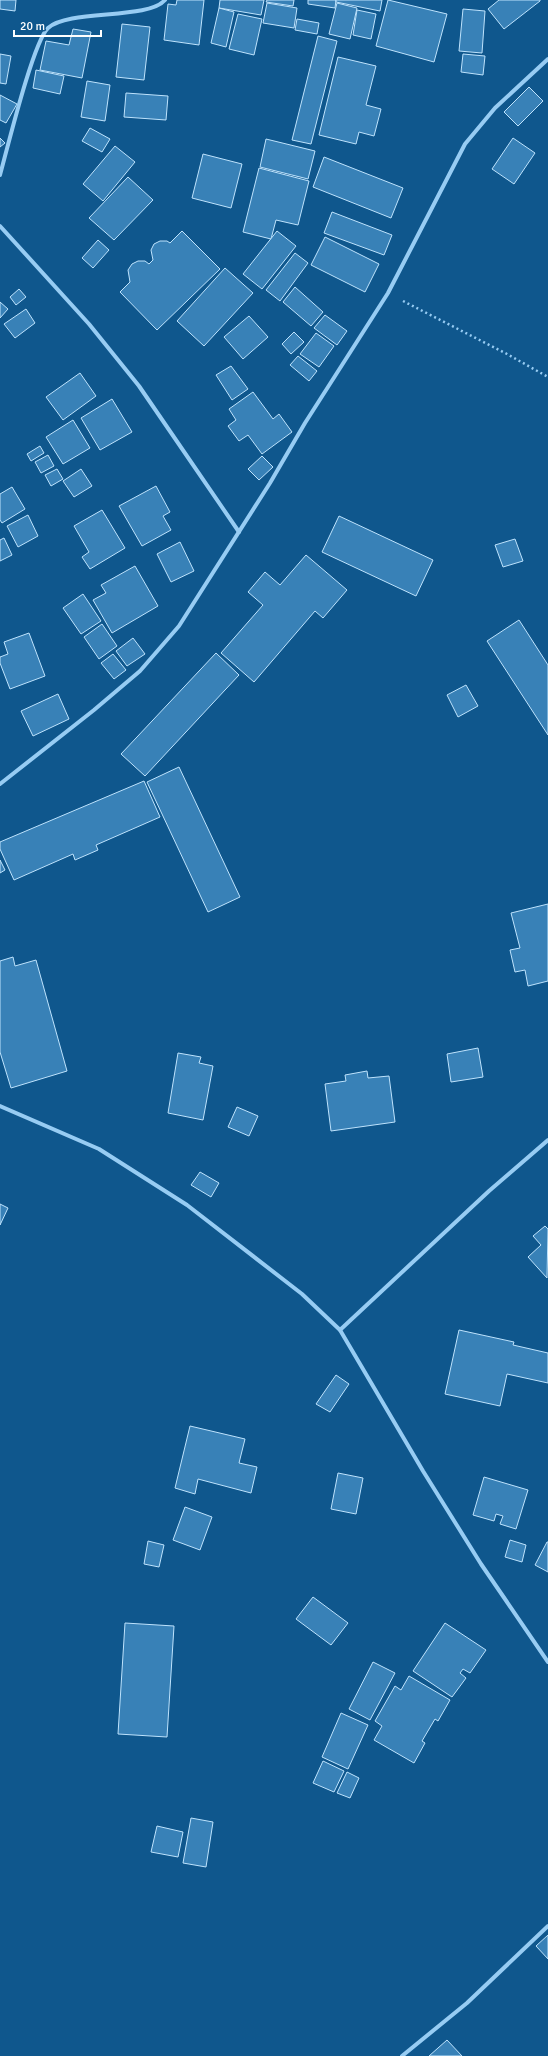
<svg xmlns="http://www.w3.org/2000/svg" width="548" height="2056" viewBox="0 0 548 2056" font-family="Signika,sans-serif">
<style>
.building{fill:#3881b7;stroke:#bee3fd}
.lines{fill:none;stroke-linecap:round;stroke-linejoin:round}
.path{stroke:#97ccf3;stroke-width:2.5;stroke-dasharray:2 3;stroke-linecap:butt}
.minor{stroke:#97ccf3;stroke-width:4}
</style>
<rect width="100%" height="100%" fill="#0f578d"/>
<g class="building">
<polygon points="0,0 16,0 15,11 0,9"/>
<polygon points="177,0 204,0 199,45 164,40 168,4 176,5"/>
<polygon points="220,0 264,0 261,15 219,8"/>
<polygon points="267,0 294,0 293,6 266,2"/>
<polygon points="308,0 336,0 335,8 308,4"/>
<polygon points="336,0 382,0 380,11 336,2"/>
<polygon points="388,0 447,14 434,62 376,46"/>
<polygon points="499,0 540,0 540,1 504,29 488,9"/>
<polygon points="267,3 297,8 294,28 263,23"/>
<polygon points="337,3 357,8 350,39 329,34"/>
<polygon points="219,8 234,12 226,47 211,43"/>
<polygon points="463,9 485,11 482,53 459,51"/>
<polygon points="357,10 376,14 371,39 353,35"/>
<polygon points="238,14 262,19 254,55 229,49"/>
<polygon points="297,19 319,23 317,34 295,30"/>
<polygon points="122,24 150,27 144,80 116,77"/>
<polygon points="73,29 91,32 82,78 40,70 46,41 69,45"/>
<polygon points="318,36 337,41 311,144 292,140"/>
<polygon points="0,54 11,56 6,84 0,83"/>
<polygon points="463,54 485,56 483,75 461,72"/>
<polygon points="338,57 376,66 366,105 381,109 374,136 359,132 356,144 319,135"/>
<polygon points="36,70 64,76 60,94 33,88"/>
<polygon points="87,81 110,85 105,121 81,117"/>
<polygon points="529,87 543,101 518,126 504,112"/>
<polygon points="126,93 168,96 166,120 124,117"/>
<polygon points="0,95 17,104 6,123 0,120"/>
<polygon points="90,128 110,139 102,152 82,141"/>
<polygon points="0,138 5,143 0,147"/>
<polygon points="513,138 535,153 514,184 492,169"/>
<polygon points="266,139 315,151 308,179 260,167"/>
<polygon points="115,146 135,162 103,201 83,184"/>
<polygon points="203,154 242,164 231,208 192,198"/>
<polygon points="324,157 403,188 391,218 313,187"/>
<polygon points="259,168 309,181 298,225 276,220 271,239 243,232"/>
<polygon points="128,177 153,200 114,240 89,218"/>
<polygon points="332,212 392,235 384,255 324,233"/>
<polygon points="182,231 220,269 157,330 120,292 130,282 128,270 132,264 138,261 145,261 149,264 153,260 151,250 154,244 160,241 167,241 170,243"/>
<polygon points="277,231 296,246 262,289 243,274"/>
<polygon points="325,237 379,264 365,292 311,265"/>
<polygon points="98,240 109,250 93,268 82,258"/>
<polygon points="295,253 308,263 280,301 266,290"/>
<polygon points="225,268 253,293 204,346 177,321"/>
<polygon points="295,287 323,312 311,326 283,302"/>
<polygon points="19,289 26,297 16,305 10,297"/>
<polygon points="0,302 8,309 0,318"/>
<polygon points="26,309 35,323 15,338 4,324"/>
<polygon points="325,315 347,331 337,345 314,328"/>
<polygon points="249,316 268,337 243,359 224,337"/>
<polygon points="294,332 304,342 291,354 282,344"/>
<polygon points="316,333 334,346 319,367 300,354"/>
<polygon points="298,356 317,371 309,381 290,365"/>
<polygon points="231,366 248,389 232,400 216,375"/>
<polygon points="80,373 96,396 63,420 46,397"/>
<polygon points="253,392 273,419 279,414 292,432 262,454 248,435 239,441 228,426 236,420 229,409"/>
<polygon points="112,399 132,432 100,450 81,418"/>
<polygon points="73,420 90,448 63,464 46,437"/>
<polygon points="40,446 44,453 31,461 27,454"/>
<polygon points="48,455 54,466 41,473 35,462"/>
<polygon points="262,456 273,467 259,480 248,469"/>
<polygon points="57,469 63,479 51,486 45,475"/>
<polygon points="81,469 92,486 74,497 63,481"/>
<polygon points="156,486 170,512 163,516 171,530 142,546 119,506"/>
<polygon points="12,487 25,509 2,523 0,520 0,494"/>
<polygon points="102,510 125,548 90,569 82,557 89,552 74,526"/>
<polygon points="28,515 38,536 18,547 7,526"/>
<polygon points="339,516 433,560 416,596 322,552"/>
<polygon points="4,538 12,555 0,561 0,540"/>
<polygon points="515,539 523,561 503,567 495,545"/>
<polygon points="180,542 194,571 171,582 157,554"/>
<polygon points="306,555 347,590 323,618 315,611 254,682 221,653 263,605 248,592 265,572 280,585"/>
<polygon points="135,566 158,606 112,633 93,600 106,593 101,585"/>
<polygon points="83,594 101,621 81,634 63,608"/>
<polygon points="519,620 548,665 548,735 487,641"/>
<polygon points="102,624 117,646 99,659 84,637"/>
<polygon points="29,633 45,676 10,689 0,663 0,657 8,654 4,642"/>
<polygon points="133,638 145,654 127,666 116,651"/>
<polygon points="216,653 239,675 145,776 121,754"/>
<polygon points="113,654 126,670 114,679 101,663"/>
<polygon points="466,685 478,706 458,717 447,695"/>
<polygon points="58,694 69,719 33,736 21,711"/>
<polygon points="179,767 240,897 208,912 147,782"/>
<polygon points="144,781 160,817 96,845 98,850 75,860 73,854 14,880 0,849 0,842"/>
<polygon points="0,860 5,870 0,873"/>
<polygon points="548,904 548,981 528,986 525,970 515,972 510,950 520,948 511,913"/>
<polygon points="13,957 15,966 36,960 67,1071 11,1088 0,1052 0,961"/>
<polygon points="478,1048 483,1077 451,1082 447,1054"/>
<polygon points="178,1053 201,1057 199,1063 213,1066 203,1120 168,1113"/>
<polygon points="367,1071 368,1078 389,1076 395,1122 331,1131 325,1084 346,1081 345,1075"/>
<polygon points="237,1107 258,1116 249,1136 228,1127"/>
<polygon points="200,1172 219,1183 211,1197 191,1185"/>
<polygon points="0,1204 8,1208 0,1225"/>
<polygon points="545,1226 548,1229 547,1278 528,1257 541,1245 533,1236"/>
<polygon points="459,1330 514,1342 513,1345 548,1353 548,1383 507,1374 500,1406 445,1394"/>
<polygon points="336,1375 349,1384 330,1412 316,1404"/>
<polygon points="190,1426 245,1439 239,1463 257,1467 251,1493 198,1479 195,1494 175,1488"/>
<polygon points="338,1473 363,1478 356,1514 331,1509"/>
<polygon points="484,1477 528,1490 516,1529 500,1524 503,1516 496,1514 494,1521 473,1515"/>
<polygon points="185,1507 212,1517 200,1550 173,1540"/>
<polygon points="510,1540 526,1545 522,1562 505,1557"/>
<polygon points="148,1541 164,1545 159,1567 144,1564"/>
<polygon points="547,1542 548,1542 548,1572 535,1565"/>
<polygon points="313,1597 348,1623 331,1645 296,1619"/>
<polygon points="125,1623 174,1626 167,1737 118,1734"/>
<polygon points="445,1623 486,1650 470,1673 463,1669 460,1673 466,1678 452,1697 413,1671"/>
<polygon points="373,1662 395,1673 370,1720 349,1709"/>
<polygon points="409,1676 450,1700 438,1721 435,1719 422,1741 425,1743 414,1763 374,1740 382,1726 375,1721 395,1686 401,1690"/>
<polygon points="341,1713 368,1725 348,1769 322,1757"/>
<polygon points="323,1761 344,1771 334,1792 313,1783"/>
<polygon points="347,1772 359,1778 350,1798 337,1793"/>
<polygon points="191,1818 213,1822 206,1867 183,1863"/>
<polygon points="157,1826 183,1832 178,1857 151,1852"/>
<polygon points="548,1935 548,1959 536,1946"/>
<polygon points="447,2040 462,2056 429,2056"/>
</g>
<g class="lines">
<polyline class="path" points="403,301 507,354 548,377"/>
<g class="minor">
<path d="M0,175c7,-25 33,-133 48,-147 21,-19 100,-8 117,-28"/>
<polyline points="0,226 89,324 139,386 239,532"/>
<polyline points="0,784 94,710 140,671 179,626 270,483 305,423 388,293 465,144 495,108 548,59"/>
<polyline points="0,1106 99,1149 187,1205 302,1294 340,1330 423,1471 481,1564 548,1662"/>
<polyline points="340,1330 489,1191 548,1140"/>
<polyline points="402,2056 467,2003 548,1926"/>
</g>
</g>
<path d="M14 30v6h87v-6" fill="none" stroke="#ffffff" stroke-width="2"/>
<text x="20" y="30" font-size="12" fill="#ffffff" stroke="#0f578d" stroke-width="3" paint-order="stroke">20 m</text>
</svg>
